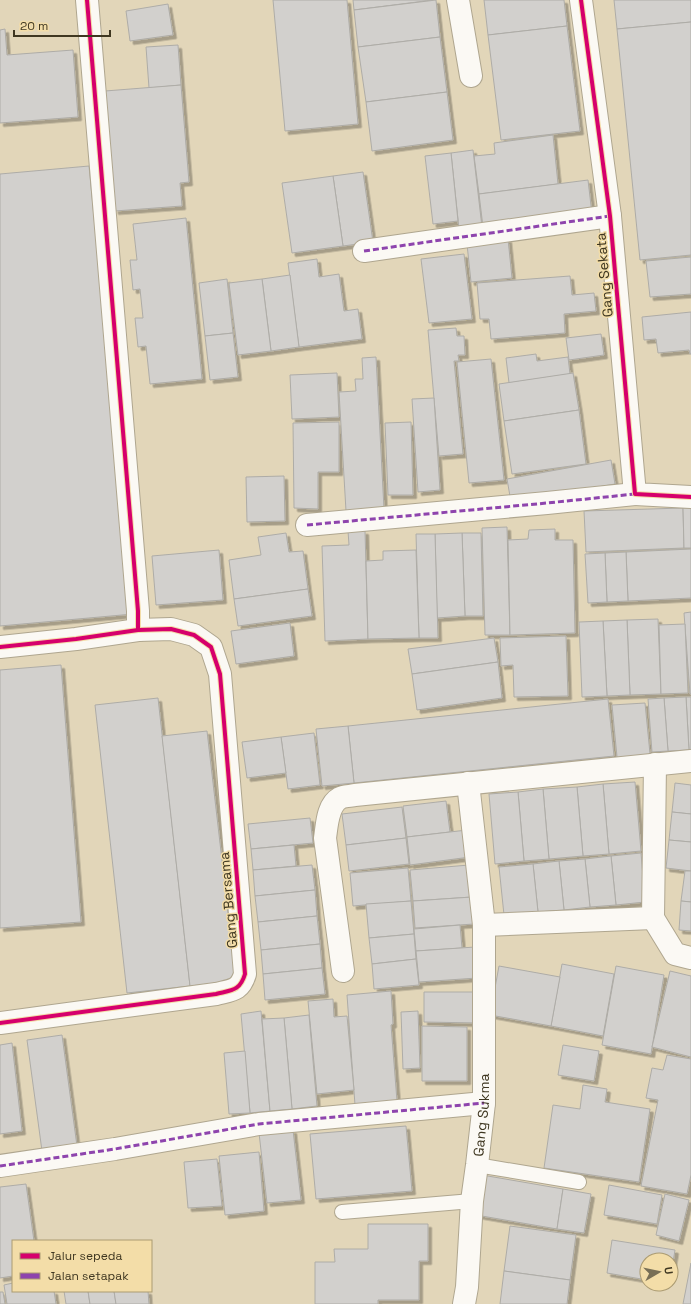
<svg xmlns="http://www.w3.org/2000/svg" width="691" height="1304" viewBox="0 0 691 1304" font-family="'Space Grotesk',sans-serif">
<style>
.building{fill:#d2d0cd;stroke:#aeaca7;filter:url(#shadow)}
.lines{fill:none;stroke-linecap:round;stroke-linejoin:round}
.lane-casing{stroke:#afa68f;stroke-width:16}
.street-casing{stroke:#afa68f;stroke-width:24}
.lane{stroke:#fbf9f4;stroke-width:14}
.street{stroke:#fbf9f4;stroke-width:22}
.quiet{stroke:#8e44ad;stroke-width:3;stroke-dasharray:6 3;stroke-linecap:butt}
.cycleway-casing{stroke:#f3dda8;stroke-width:6}
.cycleway{stroke:#d6006c;stroke-width:4}
.labels{text-anchor:middle;dominant-baseline:central;stroke-width:3;stroke-linejoin:round;paint-order:stroke}
.street-label{font-size:14px;fill:#3f3721;stroke:#f3dda8}
</style>
<defs>
<filter id="shadow"><feDropShadow dx="3.5" dy="3.5" stdDeviation="0" flood-color="#0004"/></filter>
</defs>
<rect width="100%" height="100%" fill="#e2d6b9"/>
<g class="building">
<polygon points="273,0 347,0 358,124 285,131"/>
<polygon points="353,0 433,0 354,10"/>
<polygon points="436,0 440,37 358,47 354,10"/>
<polygon points="484,0 564,0 567,26 488,35"/>
<polygon points="614,0 691,0 691,22 617,29"/>
<polygon points="168,4 173,35 130,41 126,11"/>
<polygon points="691,22 691,255 640,260 617,29"/>
<polygon points="567,26 580,131 501,140 488,35"/>
<polygon points="5,29 7,55 73,50 78,117 0,123 0,30"/>
<polygon points="440,37 447,92 366,102 358,47"/>
<polygon points="178,45 181,85 149,88 146,47"/>
<polygon points="181,85 189,182 180,183 182,206 115,211 105,91"/>
<polygon points="447,92 453,140 372,151 366,102"/>
<polygon points="553,135 558,184 479,194 474,156 495,154 494,143"/>
<polygon points="473,150 482,227 459,229 451,153"/>
<polygon points="451,153 458,221 433,224 425,156"/>
<polygon points="89,166 133,614 0,626 0,174"/>
<polygon points="363,172 373,242 343,246 333,176"/>
<polygon points="333,176 343,246 292,253 282,183"/>
<polygon points="588,180 592,214 483,227 479,194"/>
<polygon points="186,218 202,379 150,384 146,346 138,347 135,318 143,318 140,289 133,290 130,260 137,260 133,224"/>
<polygon points="508,239 512,278 471,282 467,244"/>
<polygon points="464,254 472,319 429,323 421,259"/>
<polygon points="691,257 691,294 650,297 646,261"/>
<polygon points="317,259 319,277 339,274 344,311 358,309 362,339 299,347 288,263"/>
<polygon points="290,275 299,347 271,351 262,279"/>
<polygon points="570,276 572,295 594,293 596,311 564,314 565,333 491,339 489,319 480,319 477,283"/>
<polygon points="227,279 233,333 205,336 199,283"/>
<polygon points="262,279 271,351 238,355 229,283"/>
<polygon points="691,312 691,354 690,354 689,350 658,353 656,339 644,340 642,317"/>
<polygon points="456,328 457,336 464,336 465,355 458,355 459,361 454,361 463,454 439,456 428,330"/>
<polygon points="233,333 238,377 210,380 205,336"/>
<polygon points="601,334 604,355 569,360 566,338"/>
<polygon points="536,354 537,361 568,357 570,374 509,383 506,358"/>
<polygon points="376,357 384,509 346,511 339,392 356,391 355,379 363,379 362,358"/>
<polygon points="491,359 504,480 469,483 457,362"/>
<polygon points="337,373 339,417 292,419 290,375"/>
<polygon points="573,373 579,410 504,421 499,384"/>
<polygon points="434,398 440,490 418,492 412,399"/>
<polygon points="579,410 586,464 512,474 504,421"/>
<polygon points="339,422 339,472 318,472 318,509 294,508 293,423"/>
<polygon points="411,422 413,495 388,495 385,423"/>
<polygon points="611,460 615,484 511,502 507,479"/>
<polygon points="284,476 285,521 247,522 246,477"/>
<polygon points="683,508 684,548 586,552 584,511"/>
<polygon points="683,508 691,508 691,548 684,548"/>
<polygon points="507,527 510,635 485,635 482,528"/>
<polygon points="555,529 555,540 573,540 575,633 510,635 508,540 528,539 529,530"/>
<polygon points="348,531 365,531 368,639 325,641 322,546 349,545"/>
<polygon points="286,533 289,552 303,551 308,589 234,599 229,560 261,555 258,537"/>
<polygon points="462,533 481,533 483,616 465,616"/>
<polygon points="462,533 465,616 437,618 435,534"/>
<polygon points="416,534 435,534 438,638 419,638"/>
<polygon points="691,549 691,598 628,601 626,552"/>
<polygon points="219,550 223,600 156,605 152,556"/>
<polygon points="416,550 419,638 368,639 366,561 383,560 383,551"/>
<polygon points="626,552 628,601 607,602 605,553"/>
<polygon points="605,553 607,602 588,603 585,554"/>
<polygon points="308,589 312,616 238,626 234,599"/>
<polygon points="691,612 691,694 690,694 684,613"/>
<polygon points="658,619 661,694 630,695 627,620"/>
<polygon points="627,620 630,695 607,696 603,621"/>
<polygon points="603,621 607,696 582,697 579,622"/>
<polygon points="290,623 294,656 236,664 231,631"/>
<polygon points="685,624 688,693 661,694 659,625"/>
<polygon points="566,636 568,696 514,697 513,665 501,666 500,638"/>
<polygon points="494,638 498,662 412,674 408,649"/>
<polygon points="498,662 502,698 417,710 412,674"/>
<polygon points="61,665 81,922 0,928 0,670"/>
<polygon points="686,697 691,697 691,750 689,750"/>
<polygon points="686,697 689,750 668,751 664,698"/>
<polygon points="158,698 190,986 127,993 95,705"/>
<polygon points="664,698 668,751 652,752 648,699"/>
<polygon points="608,699 614,756 354,783 348,726"/>
<polygon points="645,703 651,764 618,767 612,705"/>
<polygon points="348,726 354,783 322,786 316,729"/>
<polygon points="207,731 236,981 190,986 162,736"/>
<polygon points="314,733 320,785 288,789 281,737"/>
<polygon points="281,737 286,773 247,778 242,742"/>
<polygon points="635,782 641,851 609,854 603,784"/>
<polygon points="675,783 691,785 691,814 672,812"/>
<polygon points="603,784 609,854 583,856 577,787"/>
<polygon points="577,787 583,856 549,859 543,789"/>
<polygon points="543,789 549,859 524,861 518,792"/>
<polygon points="518,792 524,861 495,864 489,794"/>
<polygon points="446,801 450,832 407,837 403,806"/>
<polygon points="402,807 406,838 346,845 342,814"/>
<polygon points="672,812 691,814 691,842 669,840"/>
<polygon points="310,818 313,843 251,849 248,824"/>
<polygon points="467,830 470,857 410,865 407,837"/>
<polygon points="406,838 409,864 349,871 346,845"/>
<polygon points="669,840 691,842 691,871 666,868"/>
<polygon points="294,845 296,866 253,870 251,849"/>
<polygon points="641,853 645,902 616,905 611,856"/>
<polygon points="611,856 616,905 590,907 585,859"/>
<polygon points="585,859 590,907 564,910 559,861"/>
<polygon points="559,861 564,910 538,912 533,864"/>
<polygon points="533,864 538,912 504,915 499,867"/>
<polygon points="312,865 315,890 255,896 253,870"/>
<polygon points="469,865 472,897 413,901 410,870"/>
<polygon points="408,868 411,901 353,906 350,873"/>
<polygon points="685,871 691,871 691,902 681,901"/>
<polygon points="315,890 317,916 258,922 255,896"/>
<polygon points="472,897 474,924 415,928 413,901"/>
<polygon points="411,901 414,934 369,938 366,904"/>
<polygon points="681,901 691,902 691,931 679,930"/>
<polygon points="317,916 320,944 261,950 258,922"/>
<polygon points="460,925 462,948 416,951 414,929"/>
<polygon points="414,934 416,959 372,964 369,938"/>
<polygon points="320,944 322,968 263,974 261,950"/>
<polygon points="475,947 477,978 419,982 416,951"/>
<polygon points="416,959 419,985 374,989 372,964"/>
<polygon points="562,964 614,974 603,1036 551,1026"/>
<polygon points="499,966 560,977 551,1026 490,1015"/>
<polygon points="616,966 664,975 651,1054 602,1045"/>
<polygon points="322,968 325,994 265,1000 263,974"/>
<polygon points="670,971 691,976 691,1057 652,1047"/>
<polygon points="391,991 393,1024 391,1025 397,1101 355,1105 347,995"/>
<polygon points="424,992 478,992 478,1023 424,1022"/>
<polygon points="333,999 334,1017 347,1016 354,1090 317,1094 308,1001"/>
<polygon points="261,1011 270,1111 250,1113 241,1014"/>
<polygon points="418,1011 420,1068 403,1069 401,1012"/>
<polygon points="309,1015 317,1106 292,1109 284,1018"/>
<polygon points="284,1018 292,1109 270,1111 262,1019"/>
<polygon points="422,1026 467,1027 467,1081 422,1081"/>
<polygon points="62,1035 77,1146 42,1151 27,1040"/>
<polygon points="12,1043 22,1131 0,1134 0,1045"/>
<polygon points="563,1045 599,1051 594,1081 558,1075"/>
<polygon points="245,1051 250,1113 229,1114 224,1053"/>
<polygon points="667,1055 691,1059 691,1175 687,1194 641,1186 658,1100 646,1098 652,1068 663,1070"/>
<polygon points="583,1085 607,1089 605,1102 650,1109 639,1182 544,1168 553,1105 580,1109"/>
<polygon points="406,1126 412,1191 316,1199 310,1134"/>
<polygon points="293,1130 301,1200 267,1203 259,1133"/>
<polygon points="259,1152 264,1211 225,1215 219,1156"/>
<polygon points="217,1159 222,1206 188,1208 184,1162"/>
<polygon points="482,1175 563,1189 557,1229 476,1215"/>
<polygon points="26,1184 34,1241 13,1241 13,1276 0,1278 0,1187"/>
<polygon points="609,1185 662,1195 657,1224 604,1215"/>
<polygon points="563,1189 591,1194 584,1233 557,1229"/>
<polygon points="665,1194 689,1200 679,1241 656,1235"/>
<polygon points="368,1224 428,1224 428,1261 419,1261 419,1300 378,1300 378,1304 315,1304 315,1262 335,1262 334,1249 368,1249"/>
<polygon points="510,1226 576,1235 570,1280 504,1271"/>
<polygon points="612,1240 675,1250 671,1275 671,1260 647,1260 647,1280 607,1273"/>
<polygon points="691,1263 691,1304 683,1304"/>
<polygon points="504,1271 570,1280 567,1304 500,1304"/>
<polygon points="13,1283 13,1291 54,1291 56,1304 7,1304 4,1285"/>
<polygon points="64,1291 88,1291 90,1304 66,1304"/>
<polygon points="88,1291 114,1291 116,1304 90,1304"/>
<polygon points="114,1291 148,1291 149,1304 116,1304"/>
<polygon points="0,1292 3,1292 5,1304 0,1304"/>
</g>
<g class="lines">
<g class="lane-casing">
<g id="lane">
<polyline points="477,1165 579,1182"/>
<polyline points="342,1212 472,1201"/>
</g>
</g>
<g class="street-casing">
<g id="street">
<polyline points="87,0 138,611 138,630"/>
<polyline points="458,0 471,76"/>
<polyline points="581,0 610,216 635,494 691,497"/>
<polyline points="364,251 610,216"/>
<polyline points="307,525 547,503 635,494"/>
<path d="M0,647l76,-8 62,-9 33,-1 23,6 17,12 9,27 25,300c-5,17 -13,16 -29,20l-216,29"/>
<polyline points="655,764 653,918 675,954 691,958"/>
<polyline points="484,925 653,918"/>
<path d="M343,971l-18,-133c2,-12 2,-33 15,-40 4,-2 11,-2 15,-3l336,-34"/>
<polyline points="0,1166 115,1149 259,1124 484,1103"/>
<path id="s1" d="M464,1304l3,-17 5,-86 5,-36 7,-62v-178l-16,-142"/>
</g>
</g>
<use href="#lane" class="lane"/>
<use href="#street" class="street"/>
<g class="quiet">
<polyline points="364,251 610,216"/>
<polyline points="307,525 547,503 635,494"/>
<polyline points="0,1166 115,1149 259,1124 484,1103"/>
</g>
<g class="cycleway-casing">
<g id="cycleway">
<polyline points="87,0 138,611 138,630"/>
<polyline points="581,0 610,216 635,494 691,497"/>
<path d="M0,647l76,-8 62,-9 33,-1 23,6 17,12 9,27 25,300c-5,17 -13,16 -29,20l-216,29"/>
</g>
</g>
<use href="#cycleway" class="cycleway"/>
</g>
<g class="labels">
<g class="street-label">
<text transform="translate(604 275) rotate(-95)">Gang Sekata</text>
<text transform="translate(228 900) rotate(-95)">Gang Bersama</text>
<text stroke="none"><textPath href="#s1" startOffset="190">Gang Sukma</textPath></text>
</g>
</g>
<rect x="12" y="1240" width="140" height="52" fill="#f3dda8" stroke="#ab9b72"/>
<rect x="20" y="1253" width="20" height="6" fill="#d6006c" stroke="#ab9b72"/>
<text x="48" y="1260" font-size="12" fill="#3f3721">Jalur sepeda</text>
<rect x="20" y="1273" width="20" height="6" fill="#8e44ad" stroke="#ab9b72"/>
<text x="48" y="1280" font-size="12" fill="#3f3721">Jalan setapak</text>
<g transform="translate(659 1272) rotate(81)"><circle r="19" fill="#f3dda8" stroke="#ab9b72"/>
<path d="M0-3L7 15L0 10L-7 15Z" fill="#786f56"/>
<text y="-6" font-size="11" font-weight="bold" text-anchor="middle" fill="#3f3721">U</text>
</g>
<path d="M14 30v6h96v-6" fill="none" stroke="#3f3721" stroke-width="2"/>
<text x="20" y="30" font-size="12" fill="#3f3721" stroke="#f3dda8" stroke-width="3" paint-order="stroke">20 m</text>
</svg>
